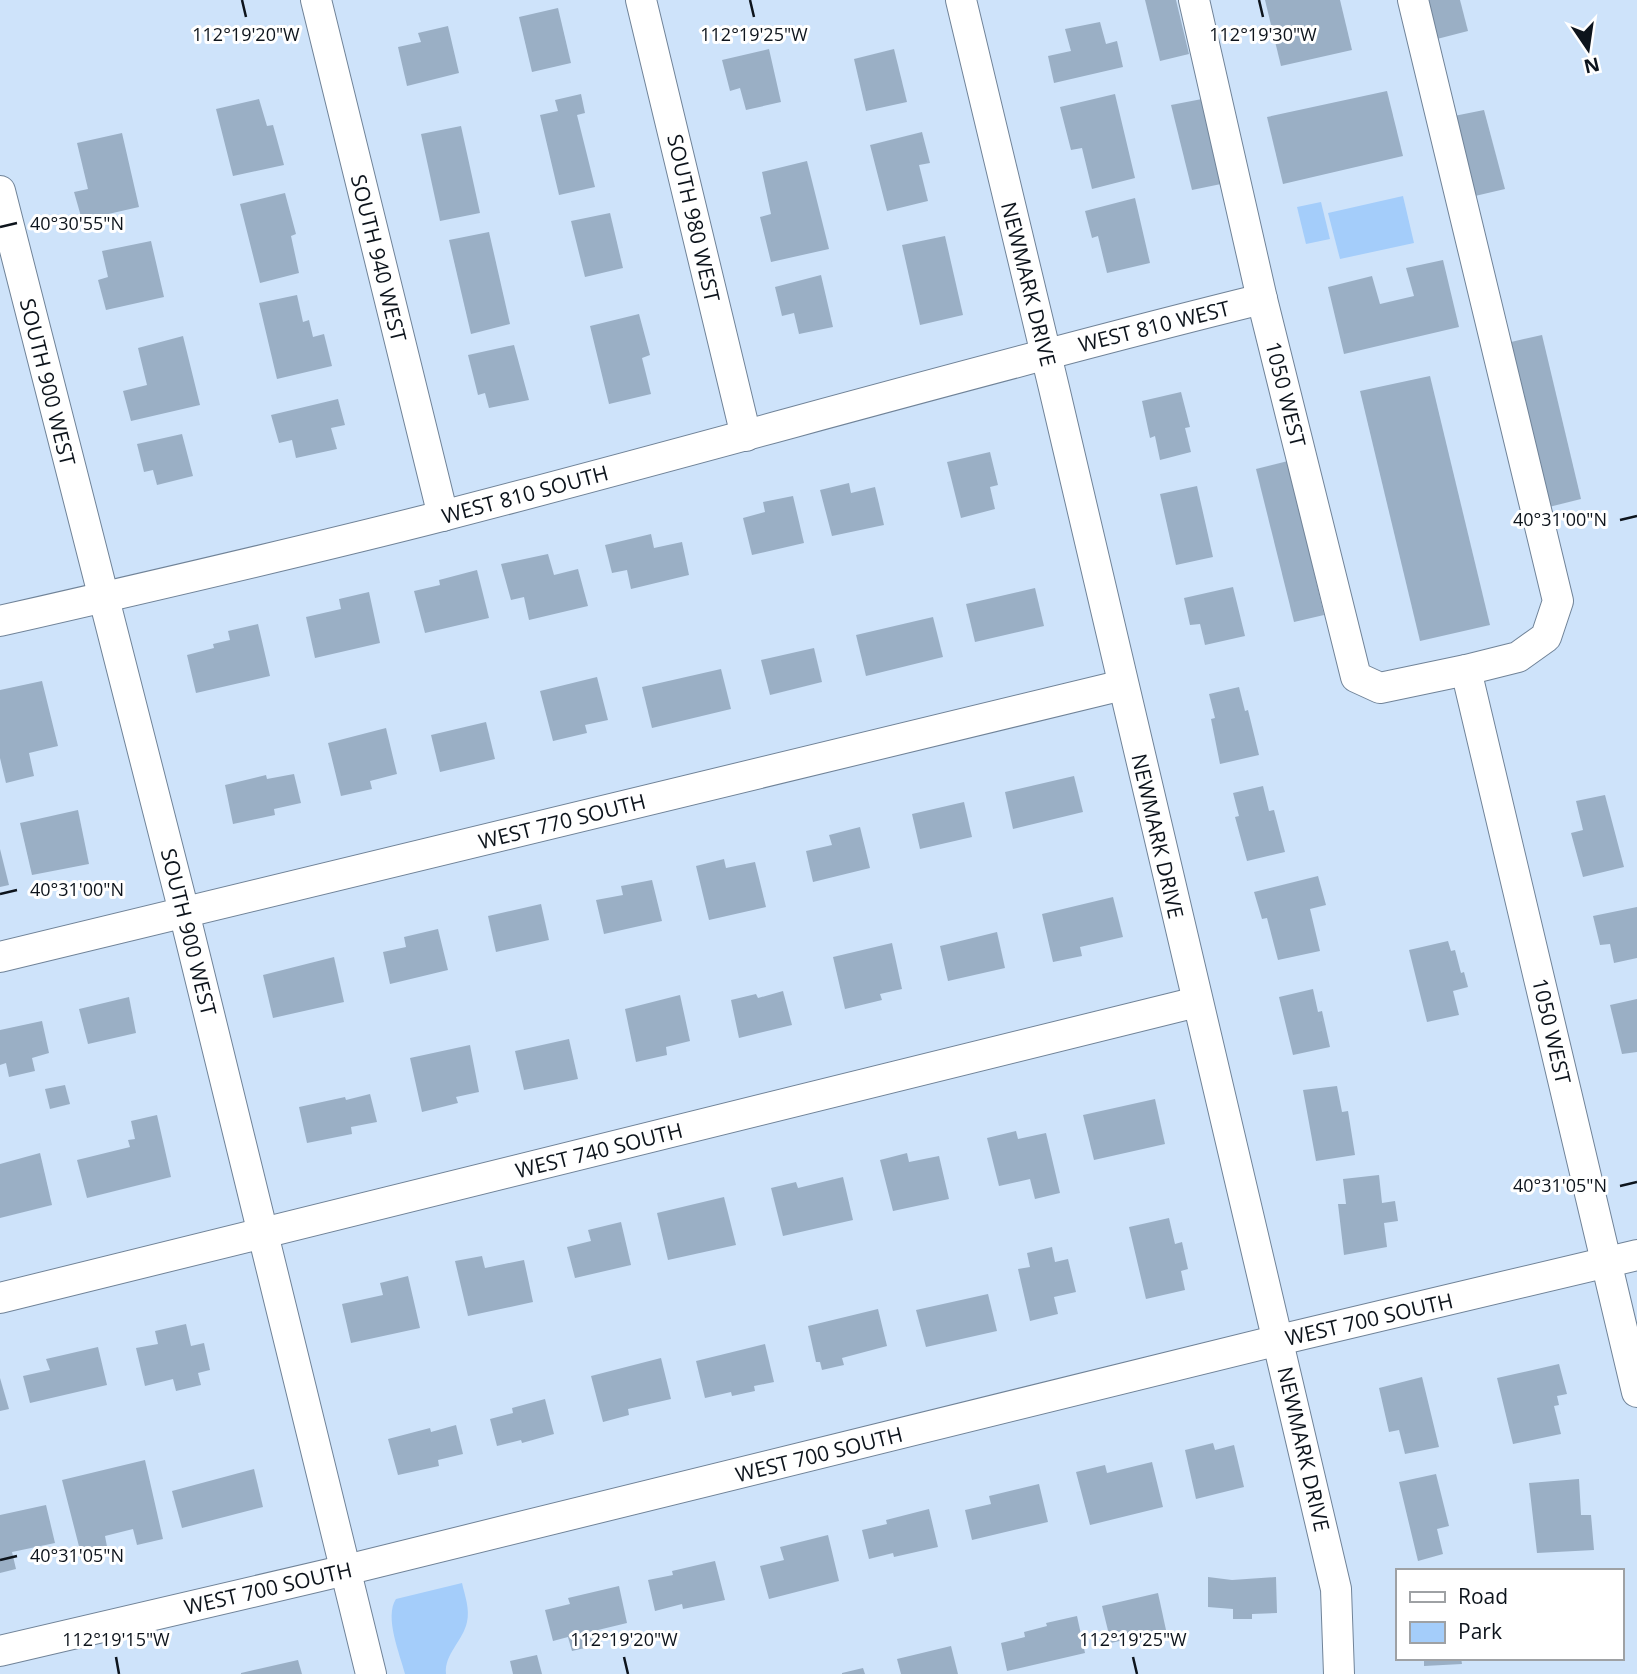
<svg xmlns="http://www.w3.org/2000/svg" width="1637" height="1674" viewBox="0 0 1637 1674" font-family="'Open Sans',sans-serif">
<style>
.green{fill:#a4cdfa}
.building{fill:#9aafc5}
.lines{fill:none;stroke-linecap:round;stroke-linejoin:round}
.minor-casing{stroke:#708398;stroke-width:32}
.minor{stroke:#fff;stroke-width:30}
.ticks{fill:none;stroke:#0d141c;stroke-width:2.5}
.labels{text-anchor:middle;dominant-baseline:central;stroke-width:6;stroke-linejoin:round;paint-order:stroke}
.street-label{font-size:21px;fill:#0d141c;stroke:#fff}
.ticks-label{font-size:18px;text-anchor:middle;fill:#0d141c;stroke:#fff;stroke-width:6;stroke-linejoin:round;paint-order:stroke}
</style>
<rect width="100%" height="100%" fill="#cee3fa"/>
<g class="green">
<polygon points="1403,196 1414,243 1340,259 1328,213"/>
<polygon points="1321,202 1330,239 1306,244 1297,207"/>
<path d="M462,1583c3,13 8,26 5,39 -4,19 -23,32 -21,52h-41c-5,-20 -21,-57 -9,-75z"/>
</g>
<g class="building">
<polygon points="1145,0 1176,0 1189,54 1160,61"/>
<polygon points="1265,0 1340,0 1352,50 1281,66"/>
<polygon points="1428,0 1460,0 1468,31 1437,39"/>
<polygon points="558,8 571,63 532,72 519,17"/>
<polygon points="1100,22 1106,44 1117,41 1123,67 1054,83 1048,56 1071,51 1065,29"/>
<polygon points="448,26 459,73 407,86 398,47 421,42 418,33"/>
<polygon points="769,49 781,102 746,110 740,88 730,91 722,60"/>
<polygon points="894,49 907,102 866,111 854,59"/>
<polygon points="1387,91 1403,156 1283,184 1267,117"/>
<polygon points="581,94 585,113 577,115 595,187 559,195 540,115 558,111 555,100"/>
<polygon points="1115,94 1135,178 1092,189 1082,148 1071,150 1060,107"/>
<polygon points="259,99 267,126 273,125 284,165 233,176 216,109"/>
<polygon points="1202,99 1221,184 1192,190 1171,105"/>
<polygon points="1484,110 1505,189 1475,196 1454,116"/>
<polygon points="461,126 480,213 440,221 421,134"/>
<polygon points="922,132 930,163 919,165 928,201 887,211 870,145"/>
<polygon points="122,133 139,207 82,220 74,192 88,189 77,143"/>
<polygon points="807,161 829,249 771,262 760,217 771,214 762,172"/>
<polygon points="285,193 296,234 291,236 299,273 260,283 240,204"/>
<polygon points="1135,198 1150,263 1107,273 1098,236 1092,238 1085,211"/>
<polygon points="610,213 623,268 585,277 571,221"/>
<polygon points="489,232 510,324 471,334 449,240"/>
<polygon points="945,236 963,315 920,325 902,245"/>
<polygon points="151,241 164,297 106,310 98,280 108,277 102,251"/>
<polygon points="1443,260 1459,327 1344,354 1328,287 1372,276 1380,304 1414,296 1406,268"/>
<polygon points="821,275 833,327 799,334 794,313 782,316 775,287"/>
<polygon points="297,295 303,322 309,320 313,337 324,334 332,366 277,379 259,303"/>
<polygon points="639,314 650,355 642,358 651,394 609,404 590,326"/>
<polygon points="1542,335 1581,499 1549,507 1511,342"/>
<polygon points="183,336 200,405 131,421 123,391 147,385 138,348"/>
<polygon points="514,345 529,400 489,408 485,393 478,395 468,355"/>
<polygon points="1430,376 1490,625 1420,641 1360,391"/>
<polygon points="1181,392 1190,427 1185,428 1191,452 1160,460 1155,436 1150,438 1142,401"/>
<polygon points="338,399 345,425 331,428 337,449 296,458 292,440 279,443 271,415"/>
<polygon points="182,434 193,476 157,485 153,470 144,472 137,444"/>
<polygon points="990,452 998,485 990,487 995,509 961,518 947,462"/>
<polygon points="1288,461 1324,615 1294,622 1256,469"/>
<polygon points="849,483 851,493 875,487 884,525 832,536 820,490"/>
<polygon points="1197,486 1213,557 1176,565 1160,494"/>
<polygon points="793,496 804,543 752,555 743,518 765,512 763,502"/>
<polygon points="651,534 654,548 682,542 689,575 631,589 627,570 612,573 605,545"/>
<polygon points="548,554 554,575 578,569 588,606 529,620 524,597 511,600 501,564"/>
<polygon points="477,570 489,618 425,633 414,591 440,585 439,580"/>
<polygon points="1233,587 1245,636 1205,645 1200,624 1190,625 1184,598"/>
<polygon points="1035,588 1044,626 975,642 966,604"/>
<polygon points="369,592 380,643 315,658 306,617 341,609 339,599"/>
<polygon points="933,617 943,657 866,676 856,635"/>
<polygon points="258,624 270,676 196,693 187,655 214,648 213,644 230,640 228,631"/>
<polygon points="814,648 822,682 770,695 761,660"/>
<polygon points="721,669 731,709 652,728 642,687"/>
<polygon points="597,677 608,720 585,725 587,733 553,741 540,691"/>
<polygon points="42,681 58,746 29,753 34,776 6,783 0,758 0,690"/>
<polygon points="1239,687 1245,711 1248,710 1259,755 1220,764 1211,719 1215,718 1209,694"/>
<polygon points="486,722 495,759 440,772 431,735"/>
<polygon points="386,728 397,774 370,781 372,789 341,796 328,743"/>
<polygon points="294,774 301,803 274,809 275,815 233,824 225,785 266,775 267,779"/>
<polygon points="1074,776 1083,812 1013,829 1005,792"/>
<polygon points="1263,786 1269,811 1274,810 1285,852 1247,861 1235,817 1239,816 1233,793"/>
<polygon points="1605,795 1624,867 1583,877 1571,833 1583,830 1576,801"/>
<polygon points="964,802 972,837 920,849 912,814"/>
<polygon points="78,810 89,864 32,875 20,823"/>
<polygon points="860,827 870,868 813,882 806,851 832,845 829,835"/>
<polygon points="0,849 9,885 0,887"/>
<polygon points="724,859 726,868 755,862 766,907 709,920 696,866"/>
<polygon points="1318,876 1326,905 1310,909 1320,951 1278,960 1267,918 1262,919 1254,892"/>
<polygon points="652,880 662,921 604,934 596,900 623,895 621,886"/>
<polygon points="1113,897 1123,937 1080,947 1082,956 1053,962 1042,914"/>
<polygon points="541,904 549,940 496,952 488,916"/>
<polygon points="1637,907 1637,958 1614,963 1610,944 1600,945 1593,916"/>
<polygon points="438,929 448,970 390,984 383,952 406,947 404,937"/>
<polygon points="997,932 1005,968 948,981 940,946"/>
<polygon points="1448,941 1451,951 1455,950 1461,973 1464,972 1468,987 1453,991 1459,1015 1427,1022 1409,950"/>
<polygon points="892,943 902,989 880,994 882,1000 845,1009 833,957"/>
<polygon points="334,957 344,1002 273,1018 263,975"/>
<polygon points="1313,989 1318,1012 1322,1011 1330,1047 1293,1055 1279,997"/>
<polygon points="783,991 792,1025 739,1038 731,1000 756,994 758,998"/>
<polygon points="680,995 690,1041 666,1047 667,1055 636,1062 625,1009"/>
<polygon points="129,997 136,1033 88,1044 79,1009"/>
<polygon points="1637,999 1637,1052 1622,1054 1610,1005"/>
<polygon points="42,1021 49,1053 32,1058 35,1071 9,1077 6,1063 0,1065 0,1030"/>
<polygon points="569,1039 578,1079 524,1090 515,1051"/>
<polygon points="470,1045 479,1092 456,1097 458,1103 422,1112 410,1058"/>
<polygon points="65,1085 70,1104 50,1109 45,1089"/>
<polygon points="1337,1086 1342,1112 1348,1111 1355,1155 1316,1161 1303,1090"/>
<polygon points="370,1094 377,1122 351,1127 352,1134 307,1143 299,1107 345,1097 346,1100"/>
<polygon points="1155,1099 1165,1144 1094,1160 1083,1115"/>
<polygon points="157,1115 171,1177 87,1198 77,1160 130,1147 128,1140 135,1139 131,1121"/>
<polygon points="1016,1131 1018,1139 1046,1133 1060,1193 1035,1199 1030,1179 999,1186 987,1138"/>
<polygon points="40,1153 52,1205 0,1218 0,1164"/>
<polygon points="907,1153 909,1162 939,1156 949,1199 893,1211 880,1160"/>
<polygon points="1379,1175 1382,1203 1395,1201 1398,1221 1384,1223 1387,1247 1344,1255 1338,1204 1346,1204 1343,1179"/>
<polygon points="843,1177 853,1220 783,1236 771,1188 796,1182 798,1188"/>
<polygon points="724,1197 736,1245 668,1260 657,1213"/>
<polygon points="1169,1218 1175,1244 1182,1242 1188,1269 1181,1271 1185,1290 1146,1299 1129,1227"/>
<polygon points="621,1222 631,1265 575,1278 567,1247 591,1241 588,1230"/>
<polygon points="1052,1247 1055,1262 1068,1259 1076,1292 1054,1297 1058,1314 1030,1321 1018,1269 1030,1267 1027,1253"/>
<polygon points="482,1256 485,1268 524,1260 533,1302 468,1316 455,1261"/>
<polygon points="408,1276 420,1328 351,1343 342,1304 383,1295 380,1283"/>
<polygon points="988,1294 997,1331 926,1347 916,1310"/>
<polygon points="878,1309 887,1346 842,1358 844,1365 822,1370 820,1362 816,1362 808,1326"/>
<polygon points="186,1324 191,1346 204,1343 210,1370 198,1373 201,1385 176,1391 173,1379 145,1386 136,1348 158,1344 155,1331"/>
<polygon points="765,1344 774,1382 754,1386 755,1391 732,1396 731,1392 705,1398 696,1361"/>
<polygon points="98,1347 107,1385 30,1403 23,1376 50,1370 46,1359"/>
<polygon points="661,1358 671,1399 628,1409 629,1415 603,1422 591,1376"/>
<polygon points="1559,1364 1567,1394 1557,1396 1559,1405 1554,1406 1561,1434 1513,1444 1497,1378"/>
<polygon points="1422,1377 1439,1447 1405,1454 1399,1430 1389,1432 1379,1388"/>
<polygon points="0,1378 9,1409 0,1411"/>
<polygon points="545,1399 554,1434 522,1443 521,1440 497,1446 490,1419 513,1413 512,1408"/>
<polygon points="456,1425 463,1454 438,1460 439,1466 398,1475 388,1439 430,1428 431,1432"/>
<polygon points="1213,1443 1215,1450 1234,1445 1244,1487 1196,1499 1185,1450"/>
<polygon points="145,1460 163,1539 137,1545 133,1529 105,1536 108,1552 82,1558 62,1480"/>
<polygon points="1152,1462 1163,1507 1090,1525 1076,1472 1105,1465 1107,1473"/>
<polygon points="254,1469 263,1507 182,1528 172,1491"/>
<polygon points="1436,1474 1449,1526 1437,1529 1443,1554 1418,1561 1399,1482"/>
<polygon points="1579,1479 1581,1515 1591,1515 1594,1550 1537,1553 1529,1483"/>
<polygon points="1039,1484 1048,1522 972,1540 965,1510 991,1504 989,1496"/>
<polygon points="46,1505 55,1543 12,1552 16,1569 0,1573 0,1515"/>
<polygon points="929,1509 938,1547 894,1557 893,1553 869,1559 862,1530 887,1524 886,1520"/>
<polygon points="828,1535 839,1581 769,1599 760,1566 784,1560 780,1547"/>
<polygon points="715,1561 725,1600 683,1609 682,1604 655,1611 648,1580 673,1575 672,1571"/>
<polygon points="1208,1577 1232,1580 1276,1577 1277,1613 1252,1614 1252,1619 1233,1619 1233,1609 1208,1607"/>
<polygon points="619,1586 627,1623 598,1630 602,1644 572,1651 568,1637 553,1641 545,1610 570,1604 568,1598"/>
<polygon points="1158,1593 1166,1630 1111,1643 1102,1606"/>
<polygon points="1077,1616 1085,1653 1007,1671 1001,1643 1025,1637 1024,1632 1047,1626 1046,1623"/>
<polygon points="951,1646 958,1674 901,1674 897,1659"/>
<polygon points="537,1655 542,1674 513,1674 510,1661"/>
<polygon points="1424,1658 1461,1658 1462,1664 1424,1666"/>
<polygon points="298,1660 302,1674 241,1674 241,1673"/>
<polygon points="863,1668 865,1674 842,1674 842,1673"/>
</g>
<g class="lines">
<g class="minor-casing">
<g id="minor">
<polyline points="316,0 443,516"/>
<polyline points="641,0 746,436"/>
<polyline points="961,0 1054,388 1336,1589 1339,1674"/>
<polyline points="1194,0 1262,299 1356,677 1380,688 1466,670 1518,657 1546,637 1558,601 1413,0"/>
<polyline points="0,191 184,912 371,1674"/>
<path d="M0,621c149,-34 298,-68 446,-106 272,-70 543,-149 816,-216"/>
<polyline points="1466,670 1637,1392"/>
<polyline points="0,957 1123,685"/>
<polyline points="0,1298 1197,1002"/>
<polyline points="0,1651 346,1570 1279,1340 1637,1255"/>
</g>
</g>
<use href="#minor" class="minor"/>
</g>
<path class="ticks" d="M242,0l4,17M750,0l4,17M1259,0l4,17M0,227l17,-4M1620,520l17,-4M0,894l17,-4M1620,1186l17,-4M0,1560l17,-4M116,1657l3,17M624,1657l4,17M1133,1657l4,17"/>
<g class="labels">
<g class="street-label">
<text transform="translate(694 218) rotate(77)">SOUTH 980 WEST</text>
<text transform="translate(379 258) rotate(76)">SOUTH 940 WEST</text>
<text transform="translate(1029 284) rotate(76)">NEWMARK DRIVE</text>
<text transform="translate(1154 326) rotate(-14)">WEST 810 WEST</text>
<text transform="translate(48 382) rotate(76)">SOUTH 900 WEST</text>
<text transform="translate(1286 394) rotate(76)">1050 WEST</text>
<text transform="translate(525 494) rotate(-15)">WEST 810 SOUTH</text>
<text transform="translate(562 821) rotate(-14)">WEST 770 SOUTH</text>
<text transform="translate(1158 836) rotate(77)">NEWMARK DRIVE</text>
<text transform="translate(189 932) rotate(76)">SOUTH 900 WEST</text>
<text transform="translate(1552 1031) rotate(77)">1050 WEST</text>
<text transform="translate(599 1150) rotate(-14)">WEST 740 SOUTH</text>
<text transform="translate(1369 1319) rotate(-13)">WEST 700 SOUTH</text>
<text transform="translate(1304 1449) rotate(77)">NEWMARK DRIVE</text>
<text transform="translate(819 1454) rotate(-14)">WEST 700 SOUTH</text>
<text transform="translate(268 1588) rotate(-13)">WEST 700 SOUTH</text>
</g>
</g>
<g class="ticks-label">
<text x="246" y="41">112°19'20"W</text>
<text x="754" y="41">112°19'25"W</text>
<text x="1263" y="41">112°19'30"W</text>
<text x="77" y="230">40°30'55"N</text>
<text x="1560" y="526">40°31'00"N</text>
<text x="77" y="896">40°31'00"N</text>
<text x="1560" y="1192">40°31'05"N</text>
<text x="77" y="1562">40°31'05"N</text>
<text x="116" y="1646">112°19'15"W</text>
<text x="624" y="1646">112°19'20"W</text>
<text x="1133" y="1646">112°19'25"W</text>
</g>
<rect x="1396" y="1569" width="228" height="91" fill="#ffffff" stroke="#9ea1a4" stroke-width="2"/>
<rect x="1410" y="1592" width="35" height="10" fill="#ffffff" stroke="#9ea1a4" stroke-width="2"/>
<text x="1458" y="1604" font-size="21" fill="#0d141c">Road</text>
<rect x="1410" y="1622" width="35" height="21" fill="#a4cdfa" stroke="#9ea1a4" stroke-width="2"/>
<text x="1458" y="1639" font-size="21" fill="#0d141c">Park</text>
<g transform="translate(1588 49) rotate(167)" stroke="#ffffff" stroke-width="5" paint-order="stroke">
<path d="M0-5L12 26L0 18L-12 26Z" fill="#0d141c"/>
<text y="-10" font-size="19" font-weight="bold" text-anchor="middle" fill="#0d141c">N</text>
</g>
</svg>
